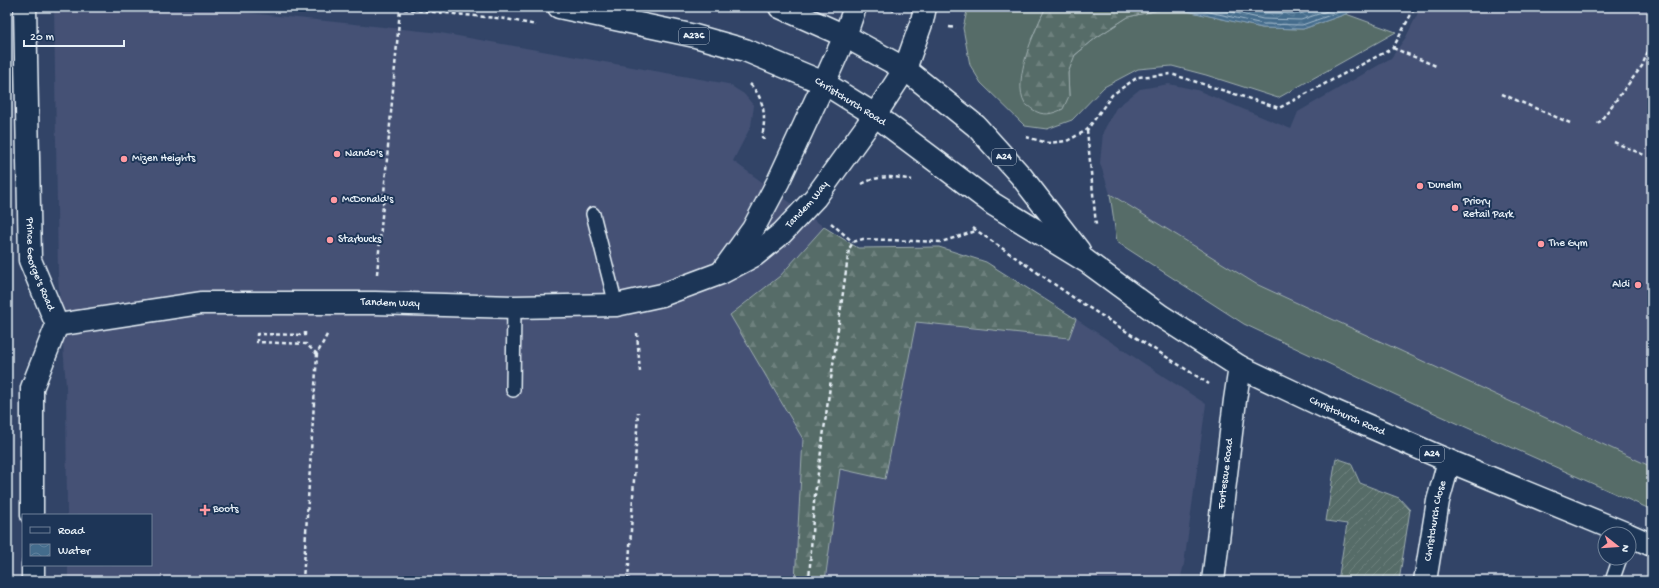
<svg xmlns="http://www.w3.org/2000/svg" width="1659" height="588" viewBox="0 0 1659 588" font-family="'Gochi Hand',sans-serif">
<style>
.built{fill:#445175}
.grass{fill:#566c67;stroke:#9faeb0}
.forest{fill:url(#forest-firs);stroke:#9faeb0}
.garden{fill:url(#garden-furrows);stroke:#9faeb0}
.water{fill:url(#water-waves);stroke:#86a1b7}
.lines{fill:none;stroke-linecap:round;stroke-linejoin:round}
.shore{stroke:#a6bccd;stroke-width:1}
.service-casing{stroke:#e8f1f8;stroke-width:16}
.minor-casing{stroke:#e8f1f8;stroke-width:25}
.primary-casing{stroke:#e8f1f8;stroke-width:25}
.trunk-casing{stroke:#e8f1f8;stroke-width:25}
.path{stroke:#e8f1f8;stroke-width:2.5;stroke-dasharray:4 3;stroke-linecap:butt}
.service{stroke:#1d3557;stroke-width:13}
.minor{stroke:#1d3557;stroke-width:22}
.primary{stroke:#1d3557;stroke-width:22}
.trunk{stroke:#1d3557;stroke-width:22}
.poi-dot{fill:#ff9aa2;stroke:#1d3557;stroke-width:1.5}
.labels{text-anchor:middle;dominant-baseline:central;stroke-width:4;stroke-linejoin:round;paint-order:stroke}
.shield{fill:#1d3557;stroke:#abb9c8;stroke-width:1}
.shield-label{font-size:10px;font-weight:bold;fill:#e8f1f8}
.street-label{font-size:11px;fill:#e8f1f8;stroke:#1d3557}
.poi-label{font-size:11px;fill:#e8f1f8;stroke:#1d3557;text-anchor:start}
</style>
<defs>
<pattern id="forest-firs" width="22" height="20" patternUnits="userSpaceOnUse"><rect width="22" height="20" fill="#566c67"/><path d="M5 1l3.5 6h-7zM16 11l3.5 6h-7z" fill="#6e817e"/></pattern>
<pattern id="garden-furrows" width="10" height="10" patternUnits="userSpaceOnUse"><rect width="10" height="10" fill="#566c67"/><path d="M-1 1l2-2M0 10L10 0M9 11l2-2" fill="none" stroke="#6e817e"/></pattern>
<pattern id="water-waves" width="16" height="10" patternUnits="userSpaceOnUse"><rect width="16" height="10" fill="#446c8c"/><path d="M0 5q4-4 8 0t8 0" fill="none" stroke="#5f819d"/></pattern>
</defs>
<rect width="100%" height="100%" fill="#324467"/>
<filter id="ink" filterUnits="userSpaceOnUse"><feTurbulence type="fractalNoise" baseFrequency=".025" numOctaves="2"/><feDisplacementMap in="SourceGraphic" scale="8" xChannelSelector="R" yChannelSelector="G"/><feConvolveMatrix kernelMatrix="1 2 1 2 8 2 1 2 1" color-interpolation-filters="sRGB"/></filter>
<g filter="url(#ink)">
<g class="built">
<polygon points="54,7 205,7 210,9 441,33 728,84 744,94 754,106 751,126 733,161 824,227 780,276 730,315 803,439 795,581 68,581 68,565 151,565 151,515 67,515 66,387 58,275"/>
<polygon points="1421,7 1652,7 1652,467 1256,284 1110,194 1100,163 1103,132 1116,108 1140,89 1169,84 1197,90 1291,129 1298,112 1391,58 1406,37"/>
<polygon points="1076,319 1206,404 1184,564 1180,581 825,581 840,469 885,479 916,322 1069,338"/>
</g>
<g class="grass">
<polygon points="968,7 1046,7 1031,40 1069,96 1068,73 1074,56 1097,37 1128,17 1171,7 1262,28 1303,29 1346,14 1396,32 1278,98 1206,75 1172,66 1138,69 1104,87 1072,120 1047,129 1025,126 981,83 970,65 963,28"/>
<polygon points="1110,194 1256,284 1652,467 1652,510 1441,416 1244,324 1117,242"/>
</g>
<g class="forest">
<path d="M1046,7h125l-43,10 -31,20 -22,18 -7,18 1,23 -6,13c-11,5 -20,8 -31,0 -2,-2 -6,-4 -7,-6 -14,-22 11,-75 21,-96z"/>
<polygon points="824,227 858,248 939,247 986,262 1076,319 1069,338 916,322 885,479 840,469 825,581 795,581 803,439 730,315 780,276"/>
</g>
<polygon class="garden" points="1336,458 1351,463 1360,483 1399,498 1410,510 1399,581 1338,581 1347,524 1326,521"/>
<polygon class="water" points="1169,7 1358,7 1346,14 1303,29 1262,28"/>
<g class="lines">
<g class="shore">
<polyline points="1187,7 1263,24 1302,25 1345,10 1350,7"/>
<polyline points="1210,7 1263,19 1301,20 1339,7"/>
<polyline points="1238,7 1264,13 1300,14 1321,7"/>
</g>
<g class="service-casing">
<g id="service">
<polyline points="593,214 616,305"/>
<polyline points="513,390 514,307"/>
<polyline points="1612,581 1620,558"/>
</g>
</g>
<g class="minor-casing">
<g id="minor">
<path id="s1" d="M25,7l5,253 27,65 -25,63v127"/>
<polyline points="724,269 753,229 778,182 824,83"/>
<path id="s2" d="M57,325l144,-22h174l139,4 102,-2 46,-10 59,-22 34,-18 27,-22 33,-35 60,-83"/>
<polyline points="33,565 33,581"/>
<path id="s3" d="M1213,581l22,-181 5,-33"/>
<path id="s4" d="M1425,581l13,-80 11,-40"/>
</g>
</g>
<g class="primary-casing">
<g id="primary">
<polyline points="559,7 695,36 745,50 824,83"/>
<polyline points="780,7 845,36 905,69"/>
</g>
</g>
<g class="trunk-casing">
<g id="trunk">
<path id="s5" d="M855,7l-10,29 -21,47 51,32 118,89 93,57 75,55 79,51 87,41 122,53 178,73"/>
<polyline points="905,69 976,126 1021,176 1079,251"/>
<polyline points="875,115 905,69 922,21 925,7"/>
<polyline points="1629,535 1652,545"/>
</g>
</g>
<g class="path">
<polyline points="383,7 506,19 536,25"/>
<polyline points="886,7 894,11"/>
<polyline points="949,27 956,28"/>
<polyline points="1393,48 1436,66"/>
<path d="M750,84c15,15 16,34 12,53l5,3"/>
<polyline points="1502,94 1570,123"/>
<polyline points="1598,124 1642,66 1652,41"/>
<polyline points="1087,130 1096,225"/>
<polyline points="1026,137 1048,143 1067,141 1087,130 1112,95 1138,77 1171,74 1279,108 1393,48 1415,7"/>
<polyline points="1614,142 1644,155"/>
<path d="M862,184c16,-9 33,-8 50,-4"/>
<polyline points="831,223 853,242"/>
<polyline points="973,228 1077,300 1209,384"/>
<polyline points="377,274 400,9"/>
<polyline points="305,332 305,335 257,334 257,342 306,344 317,354"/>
<polyline points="637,333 640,372"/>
<polyline points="303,581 317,354 328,333"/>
<polyline points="628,581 638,412"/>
<polyline points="809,581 814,502 849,249 853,242 863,239 941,242 976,231"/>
</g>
<use href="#service" class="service"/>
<use href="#minor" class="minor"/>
<use href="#primary" class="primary"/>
<use href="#trunk" class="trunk"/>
</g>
</g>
<g class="poi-dot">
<circle cx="337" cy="154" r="4"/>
<circle cx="124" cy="159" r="4"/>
<circle cx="1420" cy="186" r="4"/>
<circle cx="334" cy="200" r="4"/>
<circle cx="1455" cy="208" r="4"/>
<circle cx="330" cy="240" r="4"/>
<circle cx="1541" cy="244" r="4"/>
<circle cx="1638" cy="285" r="4"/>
<path d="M203 504h4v4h4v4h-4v4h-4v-4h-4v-4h4z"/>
</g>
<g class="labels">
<g class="shield">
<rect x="679" y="28" width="30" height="16" rx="3"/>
<rect x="992" y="149" width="24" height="16" rx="3"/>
<rect x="1420" y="446" width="24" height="16" rx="3"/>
</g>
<g class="shield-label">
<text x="694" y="36">A236</text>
<text x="1004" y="157">A24</text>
<text x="1432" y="454">A24</text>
</g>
<g class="street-label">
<text transform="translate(850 102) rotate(32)">Christchurch Road</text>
<text stroke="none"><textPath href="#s2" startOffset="782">Tandem Way</textPath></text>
<text stroke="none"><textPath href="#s1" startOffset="259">Prince George's Road</textPath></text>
<text stroke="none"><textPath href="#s2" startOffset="335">Tandem Way</textPath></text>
<text stroke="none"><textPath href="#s5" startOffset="704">Christchurch Road</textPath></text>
<text stroke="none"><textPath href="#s3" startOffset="108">Fortescue Road</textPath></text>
<text stroke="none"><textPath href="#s4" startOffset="61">Christchurch Close</textPath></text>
</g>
<g class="poi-label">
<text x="345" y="154">Nando's</text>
<text x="132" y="159">Mizen Heights</text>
<text x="1428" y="186">Dunelm</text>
<text x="342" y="200">McDonald's</text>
<text x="1463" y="202">Priory<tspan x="1463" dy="13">Retail Park</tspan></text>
<text x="338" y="240">Starbucks</text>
<text x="1549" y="244">The Gym</text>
<text x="1630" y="285" text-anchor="end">Aldi</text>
<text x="213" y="510">Boots</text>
</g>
</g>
<rect width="1659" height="588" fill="none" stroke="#1d3557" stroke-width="24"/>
<rect x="12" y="12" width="1635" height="564" fill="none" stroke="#e8f1f8" stroke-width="1.5" filter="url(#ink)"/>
<rect x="22" y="514" width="130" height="52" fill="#1d3557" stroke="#6e8097"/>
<rect x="30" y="527" width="20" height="6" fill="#1d3557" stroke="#6e8097"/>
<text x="58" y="534" font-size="12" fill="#e8f1f8">Road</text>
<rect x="30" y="544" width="20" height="12" fill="url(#water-waves)" stroke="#6e8097"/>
<text x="58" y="554" font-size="12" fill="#e8f1f8">Water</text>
<g transform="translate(1617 546) rotate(107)"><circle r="19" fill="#1d3557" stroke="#6e8097"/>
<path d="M0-3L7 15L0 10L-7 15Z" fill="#ff9aa2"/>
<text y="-6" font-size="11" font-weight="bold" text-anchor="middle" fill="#e8f1f8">N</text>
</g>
<path d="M24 40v6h100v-6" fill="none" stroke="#e8f1f8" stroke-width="2"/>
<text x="30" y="40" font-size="12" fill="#e8f1f8" stroke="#1d3557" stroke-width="3" paint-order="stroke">20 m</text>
</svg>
